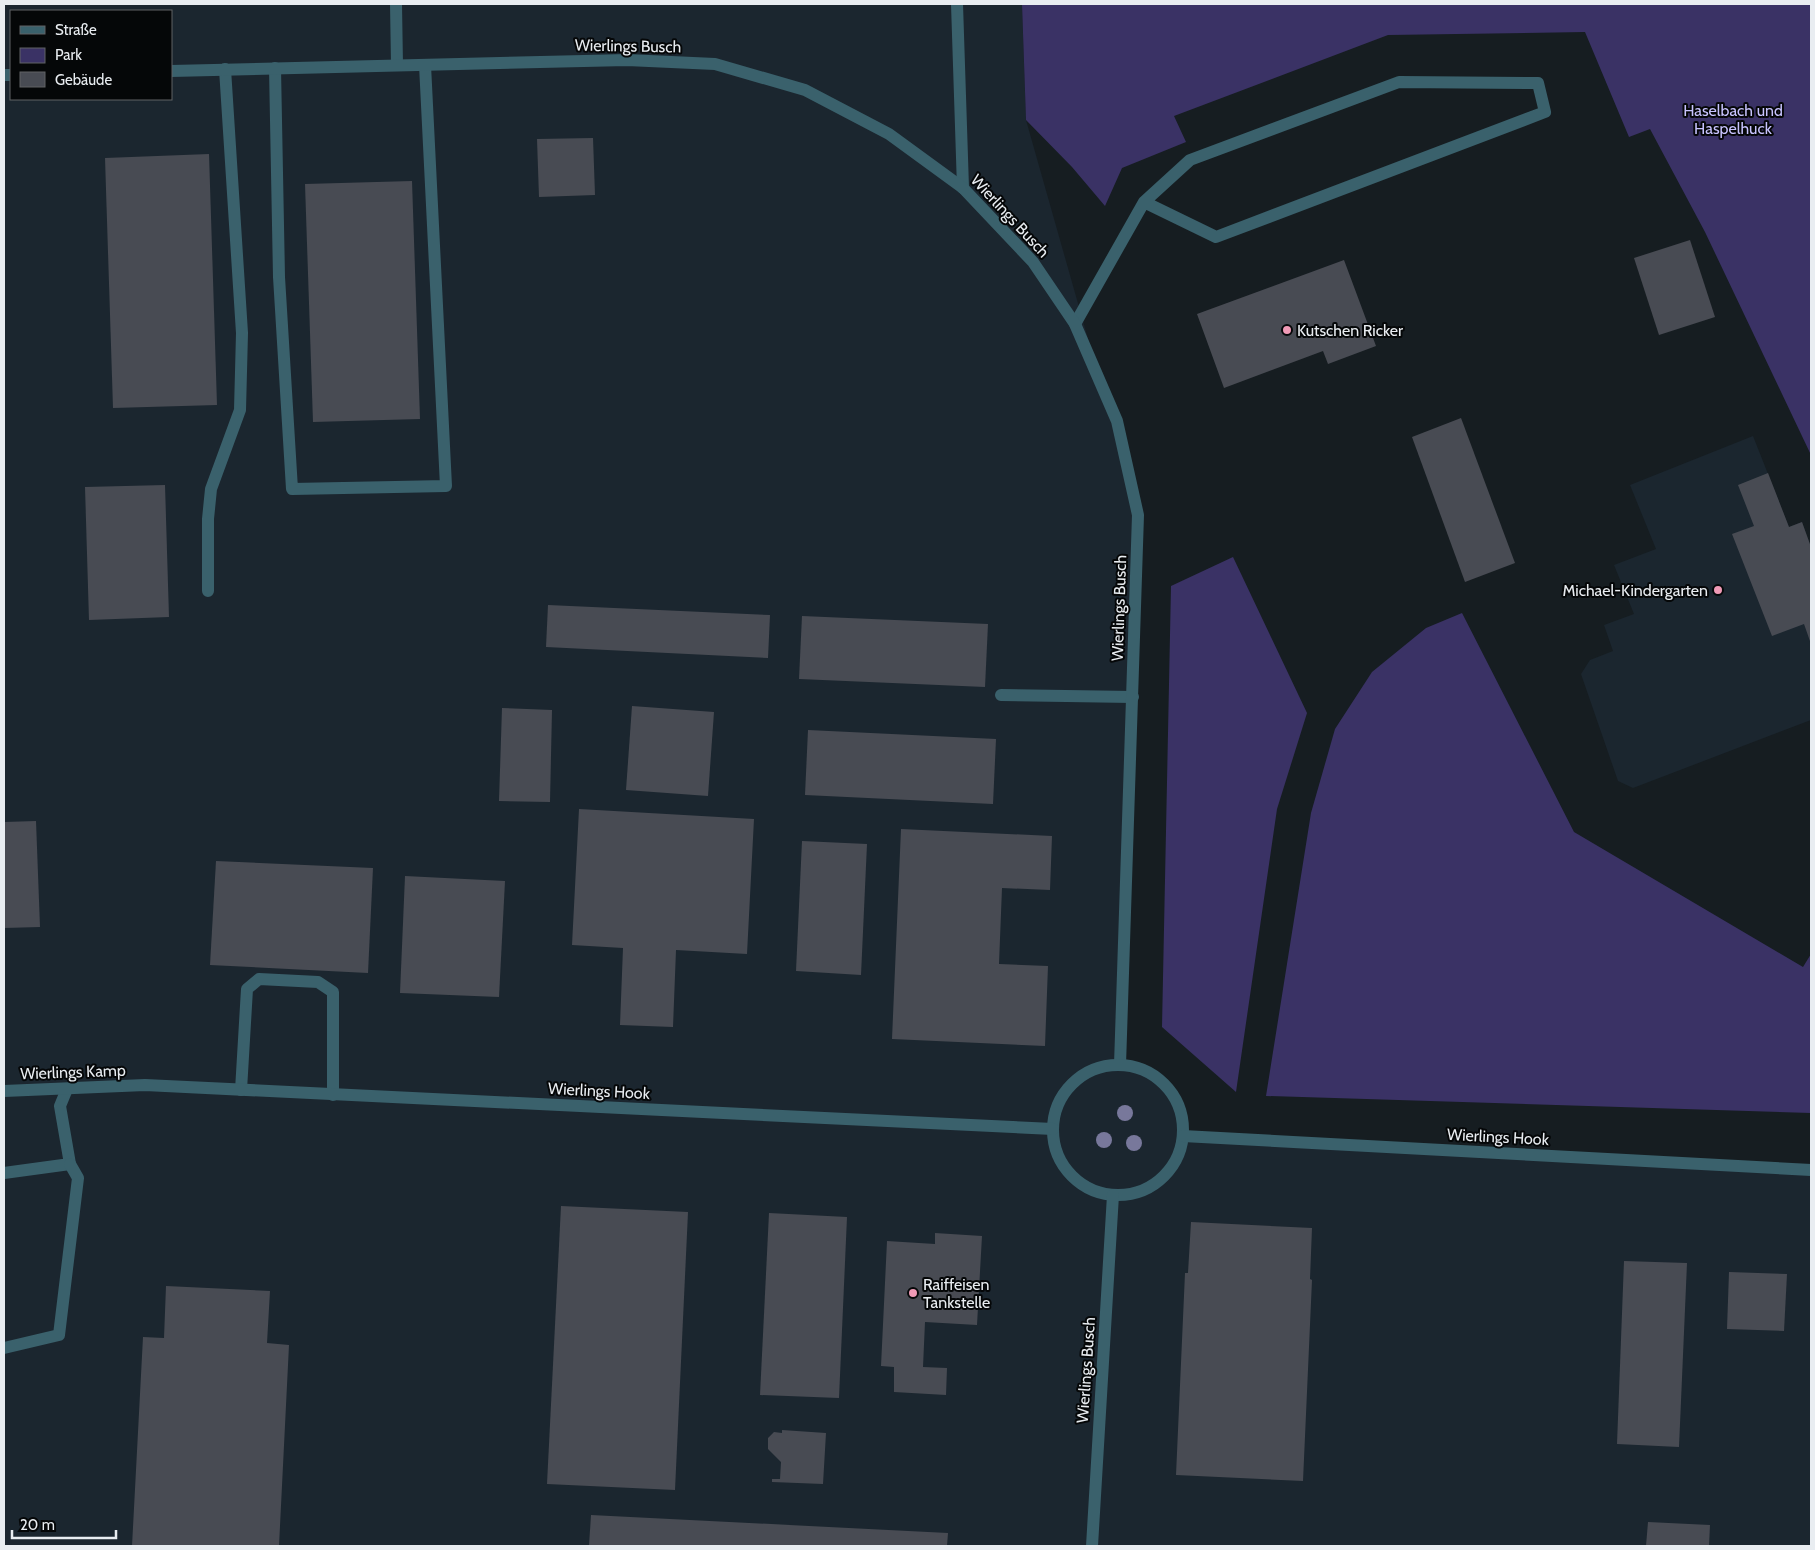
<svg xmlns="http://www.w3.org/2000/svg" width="1815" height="1550" viewBox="0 0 1815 1550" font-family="Cabin,sans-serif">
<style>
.built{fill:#1b262f;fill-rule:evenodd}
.green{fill:#3a3265}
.building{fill:#484b53}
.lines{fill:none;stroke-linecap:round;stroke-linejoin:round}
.lane{stroke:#3a616c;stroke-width:12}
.street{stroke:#3a616c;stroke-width:12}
.tree{fill:#78789b}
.poi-dot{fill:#f09ab6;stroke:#050708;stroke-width:2}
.labels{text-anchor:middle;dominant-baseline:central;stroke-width:4;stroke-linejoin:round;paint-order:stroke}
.street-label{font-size:16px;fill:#e9edf1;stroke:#050708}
.park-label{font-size:16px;fill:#c8c3fe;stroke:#050708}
.poi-label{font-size:16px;fill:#e9edf1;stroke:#050708;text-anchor:start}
</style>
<rect width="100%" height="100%" fill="#161d21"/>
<g class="built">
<path d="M4,4h1018l4,116 112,395 -18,549 19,4 18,9 13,12 9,17 4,29 628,35v376h-1807zM11,11h160v88h-160z"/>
<polygon points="1753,436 1789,527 1802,522 1811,547 1811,720 1633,788 1618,781 1581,674 1590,660 1613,651 1604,625 1634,614 1614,565 1656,549 1630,485"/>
</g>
<g class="green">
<polygon points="1022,4 1811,4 1811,455 1705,232 1650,129 1629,137 1585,32 1388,35 1174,116 1186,142 1122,168 1105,206 1072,167 1026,120"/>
<polygon points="1233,557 1307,713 1277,809 1236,1092 1162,1027 1171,586"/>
<polygon points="1462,613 1574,832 1803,967 1811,954 1811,1113 1266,1096 1311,813 1335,729 1372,672 1426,628"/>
</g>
<g class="building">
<polygon points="593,138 595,195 539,197 537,139"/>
<polygon points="209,154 217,405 113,408 105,158"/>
<polygon points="412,181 420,419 313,422 305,184"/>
<polygon points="1690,240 1715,317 1659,335 1634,258"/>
<polygon points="1344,260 1376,346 1328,364 1323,351 1224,388 1197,314"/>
<polygon points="1461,418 1515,563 1465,582 1412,437"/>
<polygon points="1768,473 1789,527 1802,522 1811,547 1811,644 1804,624 1772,636 1732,534 1754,526 1738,485"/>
<polygon points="165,485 169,617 89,620 85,487"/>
<polygon points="548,605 770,615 768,658 546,647"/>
<polygon points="802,616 988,624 985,687 799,679"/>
<polygon points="632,706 714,712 708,796 626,790"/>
<polygon points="502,708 552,710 550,802 499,801"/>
<polygon points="808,730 996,739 993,804 805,795"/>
<polygon points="579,809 754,819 747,954 676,950 673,1027 620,1025 623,948 572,945"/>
<polygon points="36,821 40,927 4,928 4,822"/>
<polygon points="901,829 1052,836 1050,890 1002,888 999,964 1048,966 1045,1046 892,1039"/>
<polygon points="802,841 867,844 861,975 796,971"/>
<polygon points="216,861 373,868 368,973 210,965"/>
<polygon points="405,876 505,881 499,997 400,993"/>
<polygon points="561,1206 688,1212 675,1490 547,1484"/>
<polygon points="769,1213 847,1217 839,1398 760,1395"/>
<polygon points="1191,1222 1312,1228 1310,1279 1312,1280 1303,1481 1176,1475 1185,1273 1188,1273"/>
<polygon points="935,1233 982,1236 977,1325 925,1322 923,1367 947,1368 946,1395 894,1392 894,1367 881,1366 887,1241 935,1244"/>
<polygon points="1624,1261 1687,1263 1679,1447 1617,1444"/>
<polygon points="1729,1272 1787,1274 1784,1331 1727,1329"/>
<polygon points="166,1286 270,1291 267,1343 289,1345 279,1546 132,1546 143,1337 164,1338"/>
<polygon points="782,1430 826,1433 823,1484 772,1482 772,1479 780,1479 781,1462 768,1449 768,1438 774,1432 782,1433"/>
<polygon points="591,1515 948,1533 947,1546 589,1546"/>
<polygon points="1648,1522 1710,1525 1709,1546 1646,1546"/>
</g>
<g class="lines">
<g class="lane">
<polyline points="396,4 397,65"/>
<polyline points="957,4 963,188"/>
<polyline points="275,68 279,277 292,489 446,486 425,65"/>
<polyline points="1075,324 1144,202 1190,160 1399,82 1538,83 1545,112 1216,237 1144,202"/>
<polyline points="208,591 208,519 211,489 240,410 242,333 225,69"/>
<polyline points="1001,695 1133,697"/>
<polyline points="241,1090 247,989 259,979 318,982 333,992 333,1095"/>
<polyline points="4,1173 70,1164 60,1106 67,1089"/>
<polyline points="4,1348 59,1335 78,1178 70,1164"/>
</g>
<g class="street">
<polyline points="171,71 627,60 715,64 805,90 889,134 963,188 1033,262 1075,324 1117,421 1138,515 1120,1065"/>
<polyline points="4,75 11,75"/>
<circle cx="1118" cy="1130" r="65"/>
<polyline points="4,1091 145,1085 1053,1129"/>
<polyline points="1183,1136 1811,1170"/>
<polyline points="1092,1546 1113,1195"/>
</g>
</g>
<g class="tree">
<circle cx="1125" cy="1113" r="8"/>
<circle cx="1104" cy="1140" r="8"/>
<circle cx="1134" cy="1143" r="8"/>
</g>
<g class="poi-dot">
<circle cx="1287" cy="330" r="5"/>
<circle cx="1718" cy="590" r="5"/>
<circle cx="913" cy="1293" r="5"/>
</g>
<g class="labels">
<g class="street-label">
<text transform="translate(628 46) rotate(1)">Wierlings Busch</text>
<text transform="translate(1010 216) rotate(47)">Wierlings Busch</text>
<text transform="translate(1119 608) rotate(-88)">Wierlings Busch</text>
<text transform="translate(73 1072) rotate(-2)">Wierlings Kamp</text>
<text transform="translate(599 1091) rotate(3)">Wierlings Hook</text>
<text transform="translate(1498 1137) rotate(3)">Wierlings Hook</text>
<text transform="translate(1086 1370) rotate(-86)">Wierlings Busch</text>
</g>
<g class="park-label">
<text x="1733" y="110">Haselbach und<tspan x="1733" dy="18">Haspelhuck</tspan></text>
</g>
<g class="poi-label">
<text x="1297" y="330">Kutschen Ricker</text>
<text x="1708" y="590" text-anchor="end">Michael-Kindergarten</text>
<text x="923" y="1284">Raiffeisen<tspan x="923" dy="18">Tankstelle</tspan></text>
</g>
</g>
<rect width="1815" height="1550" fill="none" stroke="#e9edf1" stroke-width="10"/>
<rect x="10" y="10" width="162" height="90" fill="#050708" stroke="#606365"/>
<rect x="20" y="26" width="25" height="8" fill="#3a616c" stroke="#606365"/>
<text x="55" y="35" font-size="15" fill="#e9edf1">Straße</text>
<rect x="20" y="48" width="25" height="15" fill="#3a3265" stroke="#606365"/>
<text x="55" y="60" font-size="15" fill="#e9edf1">Park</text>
<rect x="20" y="72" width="25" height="15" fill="#484b53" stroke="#606365"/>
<text x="55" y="85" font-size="15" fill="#e9edf1">Gebäude</text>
<path d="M12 1530v8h104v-8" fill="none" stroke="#e9edf1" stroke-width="2.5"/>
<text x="20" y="1530" font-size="15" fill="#e9edf1" stroke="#050708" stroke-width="4" paint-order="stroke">20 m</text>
</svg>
